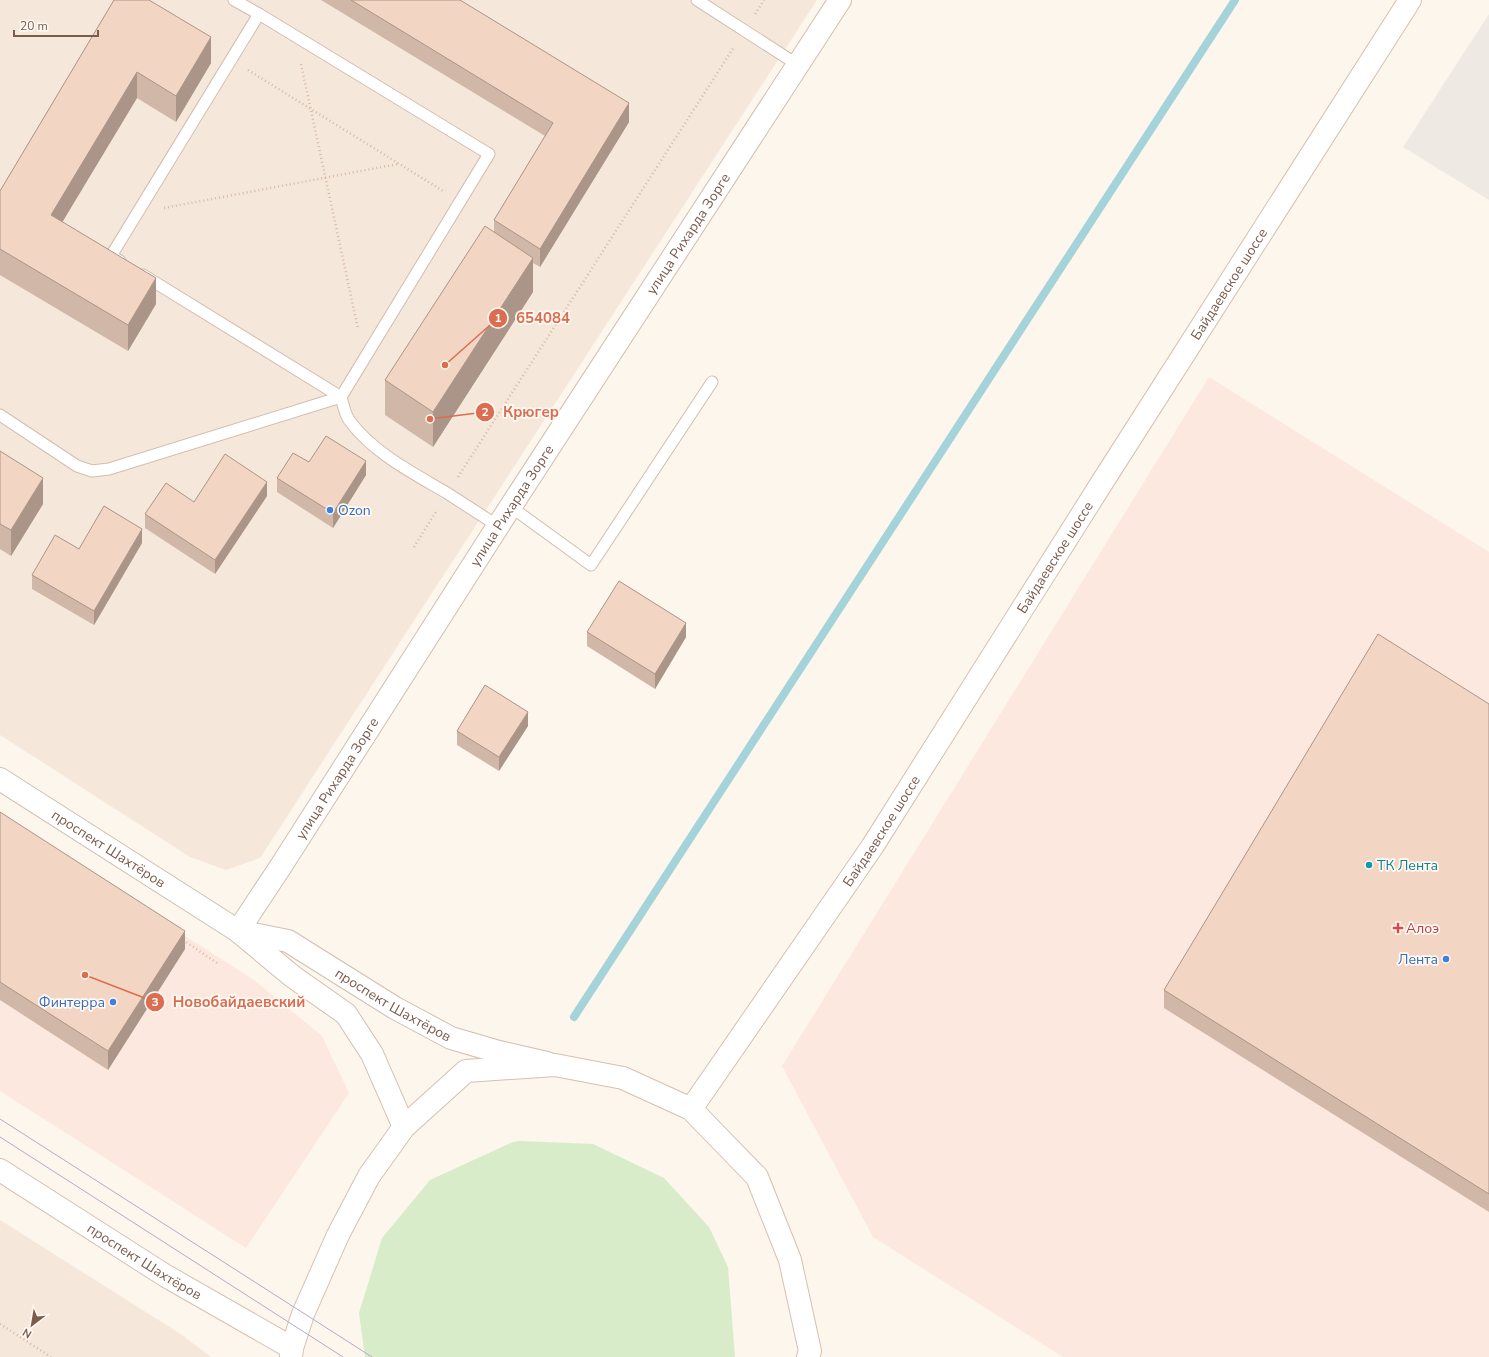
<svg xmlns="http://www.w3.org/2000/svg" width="1489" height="1357" viewBox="0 0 1489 1357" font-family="'Nunito Sans',sans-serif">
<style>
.residential{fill:#f5e8da}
.commercial{fill:#fde8e0}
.industrial{fill:#efe9e4}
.green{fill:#d8ecc9}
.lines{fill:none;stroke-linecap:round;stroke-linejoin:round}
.stream{stroke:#a5d3da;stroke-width:8}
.lane-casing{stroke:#d1beb0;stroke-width:13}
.street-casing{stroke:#d1beb0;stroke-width:24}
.secondary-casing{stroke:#d6c0b0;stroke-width:24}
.path{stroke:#d9b8a5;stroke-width:2.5;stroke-dasharray:1 3;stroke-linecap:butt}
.lane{stroke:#fff;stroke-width:11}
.street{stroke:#fff;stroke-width:22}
.secondary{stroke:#fff;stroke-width:22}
.tram{stroke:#b9a8c9;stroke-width:1}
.wall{fill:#d1b7a8}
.shaded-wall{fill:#aa9588}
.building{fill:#f3d5c3;stroke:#aa9588}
.shop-dot{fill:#3f7fe0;stroke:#fffaf3;stroke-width:1.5}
.culture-dot{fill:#0f9aa8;stroke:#fffaf3;stroke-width:1.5}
.health-dot{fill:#e0444e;stroke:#fffaf3;stroke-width:1.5}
.labels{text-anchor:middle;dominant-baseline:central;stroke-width:3.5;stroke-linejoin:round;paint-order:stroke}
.street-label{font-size:14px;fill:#7a5c4d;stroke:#fffaf3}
.shop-label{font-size:14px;fill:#366cbe;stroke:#fffaf3;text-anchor:end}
.culture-label{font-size:14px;fill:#0d838f;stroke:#fffaf3;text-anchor:start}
.health-label{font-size:14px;fill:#be3a42;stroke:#fffaf3;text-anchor:start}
.leader{fill:none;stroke:#dc6d51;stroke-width:1.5}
.callout-dot{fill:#dc6d51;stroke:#fffaf3;stroke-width:1.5}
.mark-label{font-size:12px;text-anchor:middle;font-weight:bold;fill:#fff}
.callout-label{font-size:15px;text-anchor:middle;font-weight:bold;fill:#dc6d51;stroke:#fffaf3;stroke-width:3.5;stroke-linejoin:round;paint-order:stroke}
</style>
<rect width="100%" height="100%" fill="#fdf6ec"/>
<g class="residential">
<polygon points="0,0 817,0 260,858 226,870 190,857 0,735"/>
<polygon points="0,1220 179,1333 211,1357 0,1357"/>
</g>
<g class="commercial">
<polygon points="1209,377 1489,552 1489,1357 1063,1357 873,1237 782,1066"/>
<polygon points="0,818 254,980 322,1036 349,1093 246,1248 0,1091"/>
</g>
<polygon class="industrial" points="1489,14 1489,200 1403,147"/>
<polygon class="green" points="520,1141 593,1144 664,1178 709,1227 728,1267 735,1357 365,1357 359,1313 382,1238 430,1180 513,1142"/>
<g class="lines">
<polyline class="stream" points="574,1017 1235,0"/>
<g class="lane-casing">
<g id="lane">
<polyline points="234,0 259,14"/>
<polyline points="697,0 798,65"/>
<path d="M143,275l198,122c2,7 4,17 8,23 24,33 64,53 98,73 17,11 34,22 51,33"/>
<polyline points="0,415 77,466 92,471 109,469 341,397 489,154 259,14 111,256 120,261"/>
<polyline points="511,507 591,565 712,382"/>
</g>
</g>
<g class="street-casing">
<g id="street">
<path id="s1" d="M0,779l238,152 54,45 54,38 26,40 32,73"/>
<path id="s2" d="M238,931l43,-65 217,-340 342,-526"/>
<path id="s3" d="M243,932l45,9 107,67 56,30 48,14 48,11"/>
</g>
</g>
<g class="secondary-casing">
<g id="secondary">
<path id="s4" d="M691,1109l181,-262 231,-366 307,-481"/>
<path id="s5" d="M0,1170l166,106 126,72"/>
<polyline points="291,1357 292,1348 303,1314 338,1235 369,1176 404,1127 466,1071 555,1065 623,1078 691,1109 757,1177 790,1260 810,1351 808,1357"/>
</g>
</g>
<g class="path">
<polyline points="755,14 764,0"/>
<polyline points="301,64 358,329"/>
<polyline points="248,70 443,191"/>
<polyline points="164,208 398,164"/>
<polyline points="458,477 734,47"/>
<polyline points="414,547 437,510"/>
<polyline points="183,940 217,963"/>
<polyline points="0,1324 51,1357"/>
</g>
<use href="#lane" class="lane"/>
<use href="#street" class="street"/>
<use href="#secondary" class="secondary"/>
<g class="tram">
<polyline points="0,1119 372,1357"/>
<polyline points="0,1137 343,1357"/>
</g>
</g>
<g class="wall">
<polygon points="114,0 211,63 176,122 137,98 62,222 156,304 128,351 0,275 0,191"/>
<polygon points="321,0 460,0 629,122 540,267 533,263 533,292 433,447 385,415 385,380 494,231 494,220 545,136"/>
<polygon points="0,451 43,504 11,556 0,549"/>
<polygon points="309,462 366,475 333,528 277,492 277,478"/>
<polygon points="267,496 215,574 145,528 145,514 194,502"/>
<polygon points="142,543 94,625 32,589 32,575"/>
<polygon points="587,632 686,637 655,689 587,646"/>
<polygon points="1489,704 1489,1212 1164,1008 1164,990"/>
<polygon points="528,726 499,771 457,745 457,731"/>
<polygon points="0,812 185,949 108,1070 0,1000"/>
</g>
<g class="shaded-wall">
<polygon points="211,37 211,63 176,122 176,96"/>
<polygon points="137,72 137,98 51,241 51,215"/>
<polygon points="629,103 629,122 540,267 540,249"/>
<polygon points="533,258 533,292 433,447 433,412"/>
<polygon points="156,278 156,304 128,351 128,325"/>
<polygon points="366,461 366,475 333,528 333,513"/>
<polygon points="43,478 43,504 11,556 11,530"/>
<polygon points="267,482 267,496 215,574 215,560"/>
<polygon points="142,529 142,543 94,625 94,611"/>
<polygon points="686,623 686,637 655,689 655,674"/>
<polygon points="528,712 528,726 499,771 499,757"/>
<polygon points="185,931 185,949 108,1070 108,1051"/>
</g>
<g class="building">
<polygon points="114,0 149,0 211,37 176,96 137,72 51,215 156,278 128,325 0,249 0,191"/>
<polygon points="351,0 460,0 629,103 540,249 494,220 553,123"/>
<polygon points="485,226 533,258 433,412 385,380"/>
<polygon points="326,436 366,461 333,513 277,478 293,453 309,462"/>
<polygon points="0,451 43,478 11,530 0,524"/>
<polygon points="225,454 267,482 215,560 145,514 166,483 194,502"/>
<polygon points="104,506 142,529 94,611 32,575 55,535 79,549"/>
<polygon points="619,581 686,623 655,674 587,632"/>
<polygon points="1378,634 1489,704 1489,1194 1164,990"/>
<polygon points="485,685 528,712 499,757 457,731"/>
<polygon points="0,812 185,931 108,1051 0,982"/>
</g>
<g class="shop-dot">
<circle cx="330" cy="510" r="4"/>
<circle cx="1446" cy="959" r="4"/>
<circle cx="113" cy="1002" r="4"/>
</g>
<circle class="culture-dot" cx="1369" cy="865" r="4"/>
<path class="health-dot" d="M1396 922h4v4h4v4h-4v4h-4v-4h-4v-4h4z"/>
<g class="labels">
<g class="street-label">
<text stroke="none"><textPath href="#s2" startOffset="830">улица Рихарда Зорге</textPath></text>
<text stroke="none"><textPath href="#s4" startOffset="985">Байдаевское шоссе</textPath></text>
<text stroke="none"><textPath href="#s2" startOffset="506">улица Рихарда Зорге</textPath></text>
<text stroke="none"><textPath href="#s4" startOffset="661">Байдаевское шоссе</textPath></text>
<text stroke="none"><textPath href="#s2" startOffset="182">улица Рихарда Зорге</textPath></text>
<text stroke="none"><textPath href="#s4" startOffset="337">Байдаевское шоссе</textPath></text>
<text stroke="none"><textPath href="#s1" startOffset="129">проспект Шахтёров</textPath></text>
<text stroke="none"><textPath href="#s3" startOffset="169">проспект Шахтёров</textPath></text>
<text stroke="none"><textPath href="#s5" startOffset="171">проспект Шахтёров</textPath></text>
</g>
<g class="shop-label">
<text x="338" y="510" text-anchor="start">Ozon</text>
<text x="1438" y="959">Лента</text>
<text x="105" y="1002">Финтерра</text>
</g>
<g class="culture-label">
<text x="1377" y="865">ТК Лента</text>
</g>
<g class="health-label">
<text x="1406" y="928">Алоэ</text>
</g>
</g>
<path class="leader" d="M445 365L498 318M430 419L485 412M85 975L155 1002"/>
<g class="callout-dot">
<circle cx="445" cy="365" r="4"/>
<circle cx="430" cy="419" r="4"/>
<circle cx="85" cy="975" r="4"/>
<circle cx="498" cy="318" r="10"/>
<circle cx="485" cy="412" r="10"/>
<circle cx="155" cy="1002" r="10"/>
</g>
<g class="mark-label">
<text x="498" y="322">1</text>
<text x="485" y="416">2</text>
<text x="155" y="1006">3</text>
</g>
<g class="callout-label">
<text x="543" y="323">654084</text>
<text x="531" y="417">Крюгер</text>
<text x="239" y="1007">Новобайдаевский</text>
</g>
<g transform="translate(32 1325) rotate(211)" stroke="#fffaf3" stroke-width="3" paint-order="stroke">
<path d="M0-3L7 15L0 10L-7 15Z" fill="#7a5c4d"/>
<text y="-6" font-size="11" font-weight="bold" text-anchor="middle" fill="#7a5c4d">N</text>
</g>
<path d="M14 30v6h84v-6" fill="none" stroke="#7a5c4d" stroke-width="2"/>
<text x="20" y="30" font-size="12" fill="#7a5c4d" stroke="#fffaf3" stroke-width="3" paint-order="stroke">20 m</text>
</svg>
